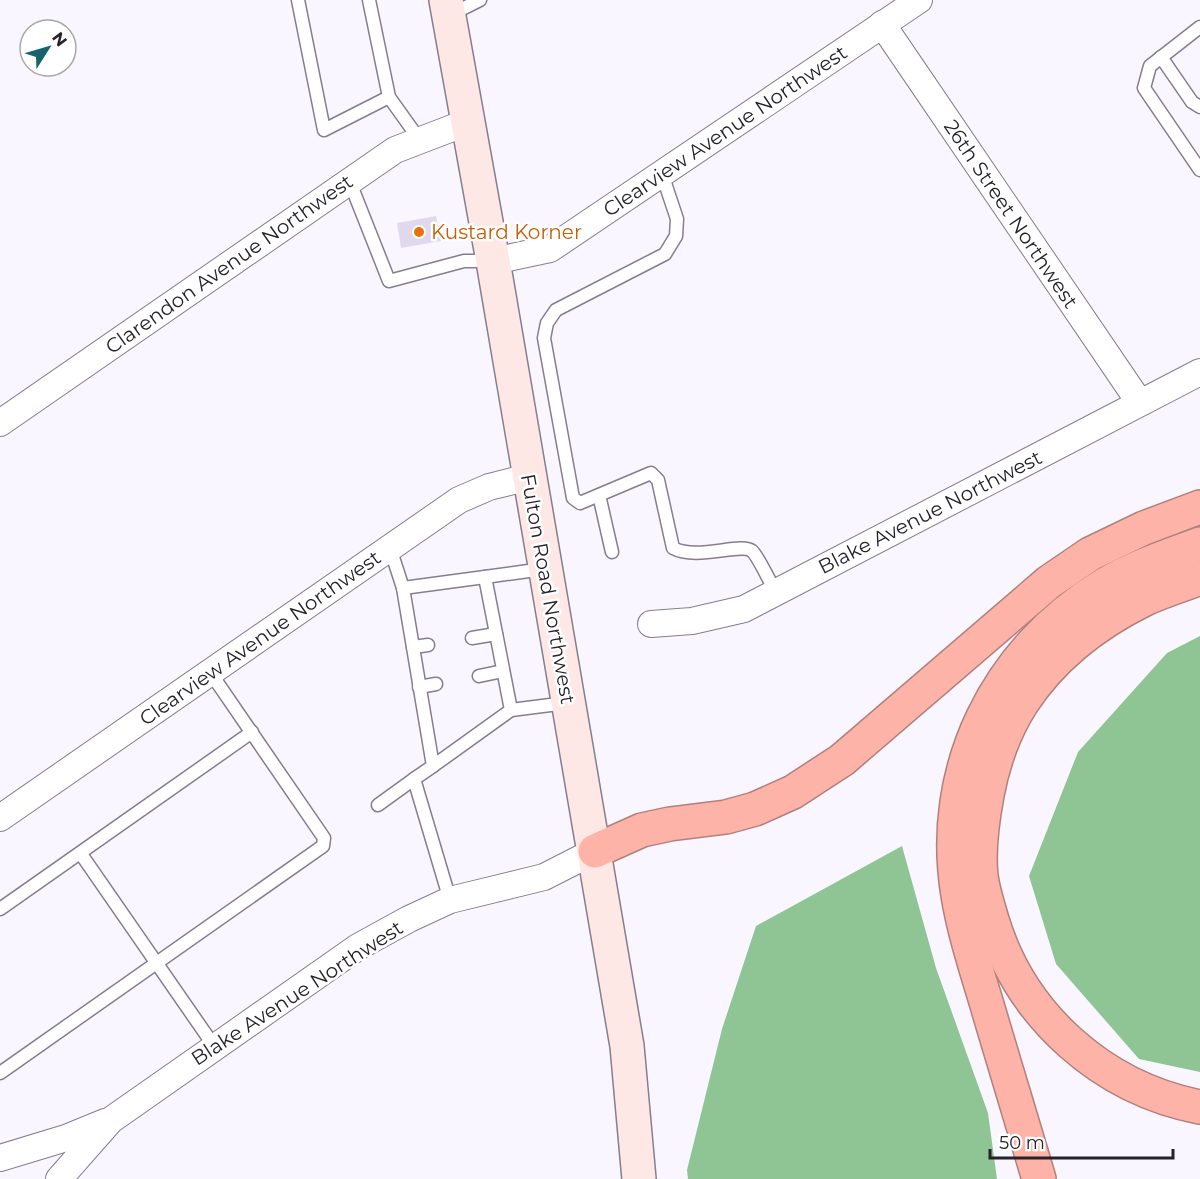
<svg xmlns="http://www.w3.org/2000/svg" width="1200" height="1179" viewBox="0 0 1200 1179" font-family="Montserrat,sans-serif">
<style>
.forest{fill:#8fc595}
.building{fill:#e2d8ed}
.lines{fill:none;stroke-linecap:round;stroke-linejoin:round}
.lane-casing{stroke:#857d90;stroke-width:15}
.street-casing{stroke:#857d90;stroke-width:28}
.secondary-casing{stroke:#857d90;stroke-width:36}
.highway-casing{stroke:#b1807c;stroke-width:36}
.lane{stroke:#fff;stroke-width:12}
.street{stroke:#fff;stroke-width:26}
.secondary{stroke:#fee8e5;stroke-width:33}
.highway{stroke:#fdb3a8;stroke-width:33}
.food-dot{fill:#e8710a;stroke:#fff;stroke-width:2}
.labels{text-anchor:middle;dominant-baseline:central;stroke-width:5;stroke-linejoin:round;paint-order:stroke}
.street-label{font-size:20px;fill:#252229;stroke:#fff}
.food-label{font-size:20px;fill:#c56008;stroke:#fff;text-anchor:start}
</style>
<rect width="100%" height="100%" fill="#faf6ff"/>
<g class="forest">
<polygon points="1200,636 1200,1072 1139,1059 1056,964 1029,876 1078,752 1167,653"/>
<polygon points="902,846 936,968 988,1113 997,1179 688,1179 687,1170 722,1029 756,926"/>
</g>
<polygon class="building" points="436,216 441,241 401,248 397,223"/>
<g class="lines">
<g class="lane-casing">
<g id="lane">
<polyline points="298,0 324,130 389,97"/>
<polyline points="369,0 389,97 419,139"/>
<polyline points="450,15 480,0"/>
<polyline points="1200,27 1150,66 1144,88 1200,170"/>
<polyline points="1161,57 1192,102 1200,107"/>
<path d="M662,174l15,45 -1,17 -11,18 -109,56 -9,13 -3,15 29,160 7,5 71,-30 7,7 15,68c24,13 68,-6 79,3 6,5 19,33 24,42"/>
<polyline points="349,180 389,281 464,261 492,261"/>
<polyline points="599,495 612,552"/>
<polyline points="390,548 403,588 433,766 414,779 450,900"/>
<polyline points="403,588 485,577"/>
<polyline points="472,638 496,634"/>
<polyline points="413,647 428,645"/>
<polyline points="479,676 503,671"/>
<polyline points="419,687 436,684"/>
<polyline points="511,710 566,703"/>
<polyline points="433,766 511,710 485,577 543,569"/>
<polyline points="378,805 414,779"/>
<polyline points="81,854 214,1046"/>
<polyline points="0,909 252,732"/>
<polyline points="0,1073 323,846 324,838 210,672"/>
</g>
</g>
<g class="street-casing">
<g id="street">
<polyline points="882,24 1140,403"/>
<polyline points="493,261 550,249 919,0"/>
<polyline points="0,423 395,150 468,122"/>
<polyline points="651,624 692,621 744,609 1200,372"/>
<polyline points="0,818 459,500 489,487 529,477"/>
<polyline points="0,1158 66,1138 105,1122"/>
<polyline points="59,1179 111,1120 358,947 409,919 450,900 544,877 595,851"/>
</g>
</g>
<g class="secondary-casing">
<polyline id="secondary" points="446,0 493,261 627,1046 639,1179"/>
</g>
<g class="highway-casing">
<g id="highway">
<path d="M1200,578c-18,7 -37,13 -55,21 -49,24 -93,58 -123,104 -18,28 -29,60 -35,92 -5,27 -9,54 -6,81 2,15 7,30 11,44 29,96 110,168 208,187"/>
<polyline points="595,851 642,830 670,824 726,817 755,809 793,792 842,760 1049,582 1090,554 1144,528 1200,507"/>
<path d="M1039,1179c-16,-52 -31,-105 -47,-157 -12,-42 -27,-84 -34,-127 -21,-126 39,-245 146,-310 30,-18 63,-29 96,-41"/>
</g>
</g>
<use href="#lane" class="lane"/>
<use href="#street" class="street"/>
<use href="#secondary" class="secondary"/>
<use href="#highway" class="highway"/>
</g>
<circle class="food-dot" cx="419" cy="232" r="6"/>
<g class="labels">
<g class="street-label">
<text transform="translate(725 131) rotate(-34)">Clearview Avenue Northwest</text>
<text transform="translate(1011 214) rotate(56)">26th Street Northwest</text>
<text transform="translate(229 264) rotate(-35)">Clarendon Avenue Northwest</text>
<text transform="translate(930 512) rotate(-27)">Blake Avenue Northwest</text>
<text transform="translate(548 589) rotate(80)">Fulton Road Northwest</text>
<text transform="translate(260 638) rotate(-35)">Clearview Avenue Northwest</text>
<text transform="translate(297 993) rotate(-33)">Blake Avenue Northwest</text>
</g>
<g class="food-label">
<text x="431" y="232">Kustard Korner</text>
</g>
</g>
<g transform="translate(48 48) rotate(53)"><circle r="28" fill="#ffffff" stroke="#a8a7a9" stroke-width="1.5"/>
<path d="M0-4.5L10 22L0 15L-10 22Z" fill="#15636b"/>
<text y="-9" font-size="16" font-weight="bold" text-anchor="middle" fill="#252229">N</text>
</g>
<path d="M990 1149v9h183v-9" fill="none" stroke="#252229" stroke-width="3"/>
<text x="999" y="1149" font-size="18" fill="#252229" stroke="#ffffff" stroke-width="4.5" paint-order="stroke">50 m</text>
</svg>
